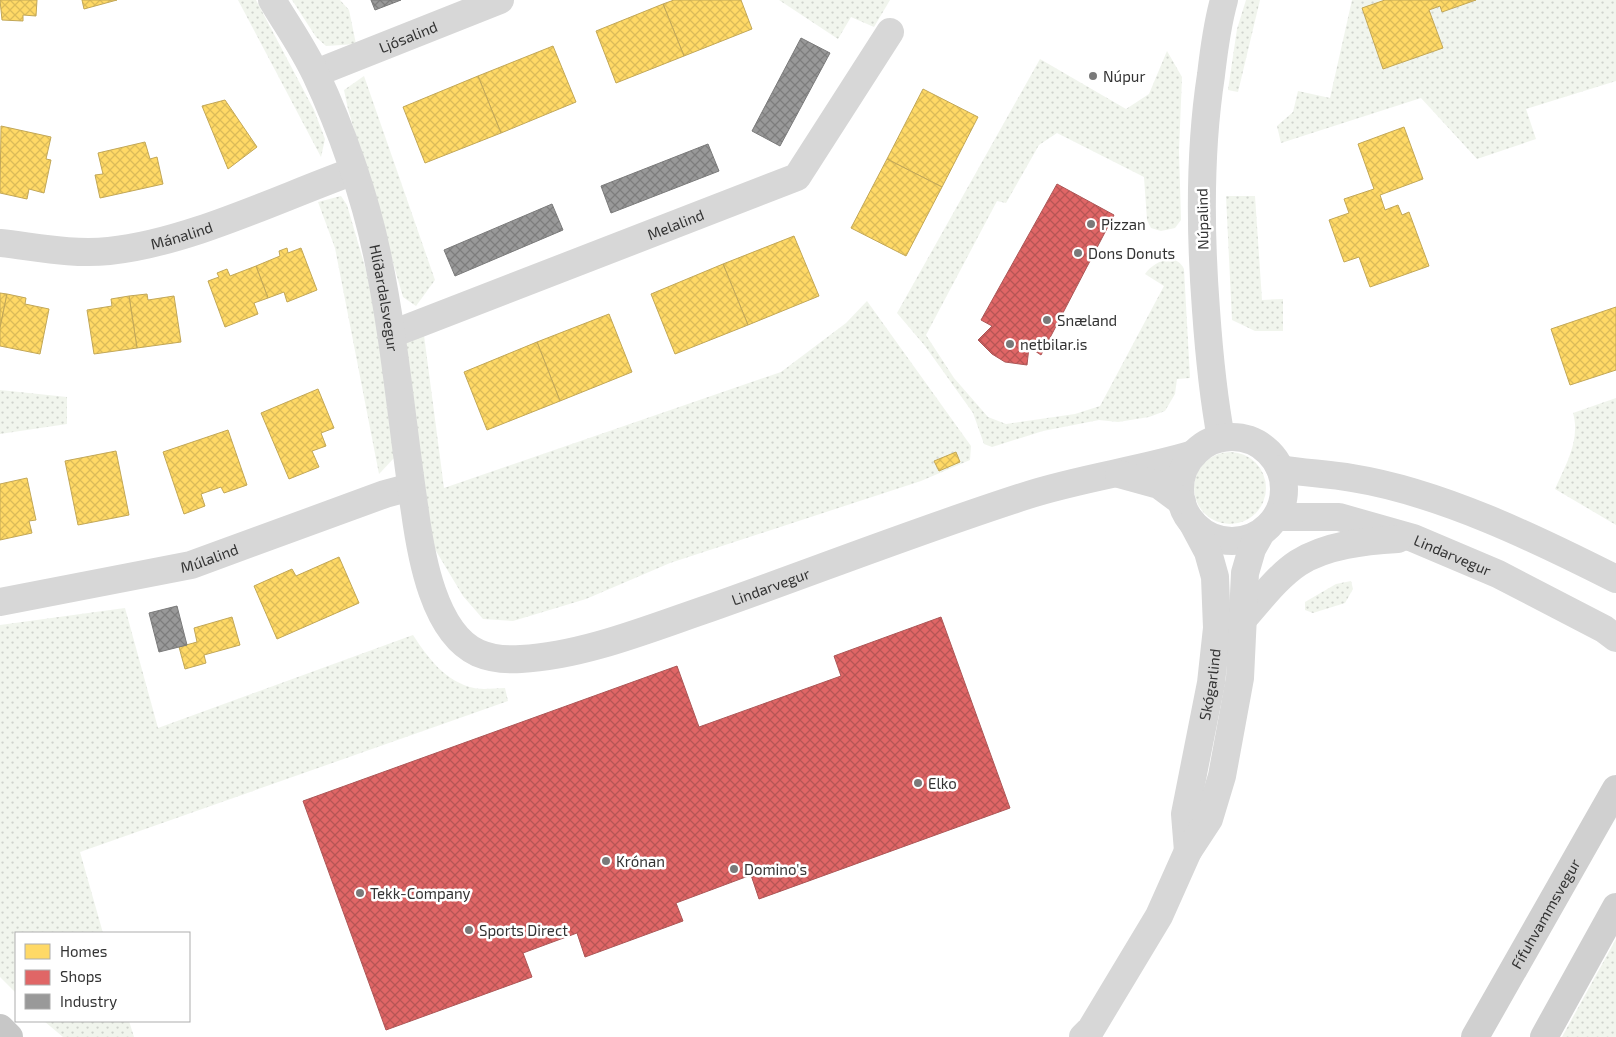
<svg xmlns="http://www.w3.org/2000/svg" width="1616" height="1037" viewBox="0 0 1616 1037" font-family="'Exo 2',sans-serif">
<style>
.grass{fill:url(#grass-dots)}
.homes{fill:url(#homes-cross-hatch);stroke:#c2a757}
.shops{fill:url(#shops-cross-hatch);stroke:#ac5757}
.industry{fill:url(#industry-cross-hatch);stroke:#7a7a7a}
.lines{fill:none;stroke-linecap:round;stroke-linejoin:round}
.minor{stroke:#d7d7d7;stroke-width:28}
.tertiary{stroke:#d7d7d7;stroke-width:28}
.secondary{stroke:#d0d0d0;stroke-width:28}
.trunk{stroke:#c7c7c7;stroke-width:28}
.poi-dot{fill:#7a7a7a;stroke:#fff;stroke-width:2}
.labels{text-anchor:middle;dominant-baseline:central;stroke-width:5;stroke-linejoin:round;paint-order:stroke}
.street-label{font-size:15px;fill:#333;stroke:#fff}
.poi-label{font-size:15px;fill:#333;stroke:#fff;text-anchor:start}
</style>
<defs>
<pattern id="grass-dots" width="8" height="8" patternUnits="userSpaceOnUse" patternTransform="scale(1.25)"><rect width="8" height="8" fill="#f1f5ed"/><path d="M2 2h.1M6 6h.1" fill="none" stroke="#cfd2cc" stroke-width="1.8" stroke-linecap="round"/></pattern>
<pattern id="homes-cross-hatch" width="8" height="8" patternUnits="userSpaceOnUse" patternTransform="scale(1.25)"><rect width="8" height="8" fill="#ffd966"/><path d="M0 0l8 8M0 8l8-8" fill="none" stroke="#dbbb59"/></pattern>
<pattern id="shops-cross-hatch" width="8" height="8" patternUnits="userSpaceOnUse" patternTransform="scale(1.25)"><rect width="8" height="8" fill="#e06666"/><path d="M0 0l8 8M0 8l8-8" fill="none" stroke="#b65555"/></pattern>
<pattern id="industry-cross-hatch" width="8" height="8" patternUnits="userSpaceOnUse" patternTransform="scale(1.25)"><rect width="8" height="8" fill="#999"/><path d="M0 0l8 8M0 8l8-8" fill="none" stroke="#7d7d7d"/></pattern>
</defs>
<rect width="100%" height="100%" fill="#fff"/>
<g class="grass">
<polygon points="238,0 256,0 314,110 325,139 321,157"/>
<polygon points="292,0 340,0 349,10 356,44 326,46 316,37"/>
<polygon points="779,0 890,0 874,27 851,17 838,39"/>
<polygon points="1246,0 1260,0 1238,92 1228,90 1237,29"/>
<polygon points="1352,0 1616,0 1616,81 1526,109 1536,139 1477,159 1421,98 1281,143 1277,126 1293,112 1298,91 1330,98"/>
<path d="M1167,51l15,26 -3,74 2,69 -6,8 -14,3 -10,-3 -4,-8 -3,-43 -87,-44 -18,12 -33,58 -9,-2 -71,134 28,43 34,39 18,7 69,-10 25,-8 64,-120 -19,-12c8,-12 31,-23 39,-5l6,109 -13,1 -2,15 -10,17 -16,6 -31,5 -19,-2 -56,11 -51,16 -8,-3 -11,-31 -48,-67 -28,-33 143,-254 86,50 23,-15z"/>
<polygon points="364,76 435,280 416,306 403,297 348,109 344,90"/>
<polygon points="341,196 347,205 377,308 394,458 379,474 335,248 318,202"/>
<polygon points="1226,196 1255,196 1262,300 1283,299 1283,331 1255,331 1232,320"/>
<polygon points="867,301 971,446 970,460 921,481 670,563 586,599 513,621 483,619 463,596 430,541 405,340 422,320 444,488 781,372 846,323"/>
<polygon points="0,390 67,397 67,424 0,434"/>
<path d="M1616,398v127l-61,-36c10,-23 26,-49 18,-76z"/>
<circle cx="1230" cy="488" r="36"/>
<polygon points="1351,581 1353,589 1345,603 1313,613 1305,610 1305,602 1336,584"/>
<path d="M125,608l33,120 255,-93c15,23 33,47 61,53 9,2 21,0 31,0l3,13 -428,151 23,81h-87v60l-16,-16v-352z"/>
<polygon points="1616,939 1616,1037 1562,1037"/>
<polygon points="44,1021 129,1021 134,1037 63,1037"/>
</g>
<g class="homes">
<polygon points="0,0 37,0 36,16 23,15 23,21 2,20"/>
<polygon points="82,0 117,0 84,9"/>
<polygon points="674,0 741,0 752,29 684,56 663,4"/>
<polygon points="1385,0 1476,0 1442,12 1440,6 1429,10 1443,48 1383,69 1362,8"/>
<polygon points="663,4 684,56 616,83 596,31"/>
<polygon points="553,46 576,102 501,133 478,76"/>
<polygon points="478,76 501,133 425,163 403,107"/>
<polygon points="923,89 978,117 942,187 887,159"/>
<polygon points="225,100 257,147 228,169 202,106"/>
<polygon points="1,126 51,137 46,159 51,160 44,193 29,189 27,199 0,193"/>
<polygon points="1404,127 1423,179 1380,195 1385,210 1398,205 1402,215 1409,212 1429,266 1370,287 1359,257 1344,262 1329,220 1349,213 1344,199 1374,189 1358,144"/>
<polygon points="145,142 150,159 157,157 163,184 100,198 95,175 103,174 98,153"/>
<polygon points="887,159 942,187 906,256 851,228"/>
<polygon points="794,236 819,296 748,325 723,264"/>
<polygon points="287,248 288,253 301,248 317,290 287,302 284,292 268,298 256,266 280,256 279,251"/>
<polygon points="723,264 748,325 675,354 651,294"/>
<polygon points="256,266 268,298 254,303 258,314 225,327 208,281 219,277 217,273 227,269 230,276"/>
<polygon points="0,293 7,294 0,328"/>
<polygon points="7,294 26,298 25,304 49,309 40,354 0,346 0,328"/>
<polygon points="147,294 148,300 174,296 181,342 137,348 129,296"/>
<polygon points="129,296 137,348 94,354 87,310 112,306 111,299"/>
<polygon points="1616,307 1616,370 1570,385 1551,329"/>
<polygon points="609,314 632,372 560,401 537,342"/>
<polygon points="537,342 560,401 487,430 464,372"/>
<polygon points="318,389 334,428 321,433 326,446 312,451 319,467 289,479 261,413"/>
<polygon points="228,430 247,485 224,493 221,487 201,494 205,506 184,514 163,452"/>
<polygon points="116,451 129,515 78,525 65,461"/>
<polygon points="956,452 960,462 939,471 934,461"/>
<polygon points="27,478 36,520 29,521 32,533 0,540 0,484"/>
<polygon points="339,557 359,603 277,639 254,586 292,569 296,576"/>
<polygon points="232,617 240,645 204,655 206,663 185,669 179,647 197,642 194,628"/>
</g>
<g class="shops">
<polygon points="1057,184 1114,215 1041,355 1029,347 1027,365 1005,362 992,354 978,340 992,326 981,320"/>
<polygon points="941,617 1010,808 759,899 751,875 676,903 683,921 585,957 577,933 523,953 532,977 386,1030 303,801 677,666 699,727 841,676 834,656"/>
</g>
<g class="industry">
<polygon points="371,0 401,0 375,10"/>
<polygon points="801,38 830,53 780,146 752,131"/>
<polygon points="708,144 719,171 611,213 601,186"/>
<polygon points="552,204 563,230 455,276 444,250"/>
<polygon points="177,606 187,645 159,652 149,613"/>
</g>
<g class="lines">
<g class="minor">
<path id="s1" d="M316,73l184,-73"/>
<path id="s2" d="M0,243c36,4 73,12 109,8 79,-8 170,-53 245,-80"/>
<path id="s3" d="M392,334l405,-157 93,-145"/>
<path d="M1221,438c-8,-43 -12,-85 -15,-128 -6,-79 -7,-157 5,-235 3,-26 6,-50 13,-75"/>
<path id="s4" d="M0,602l191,-37 194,-71 26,-7"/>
</g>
<g class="tertiary">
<path id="s5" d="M272,0c15,25 32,49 44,75 25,53 49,121 61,179 18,85 25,172 38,258 6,44 19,121 63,141 14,6 29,7 43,6 62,-3 130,-31 189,-51 105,-37 209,-78 315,-112 55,-18 113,-25 169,-42"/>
<circle cx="1232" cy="489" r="52"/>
<path d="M1280,469c24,4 49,5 72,9 88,14 185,61 264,101"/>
<polyline points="1119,474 1159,485 1182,502"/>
<path id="s6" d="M1277,517h62l74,21 85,36 106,55 12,9"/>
<path d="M1244,618c16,-18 33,-41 54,-55 28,-18 67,-22 100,-24"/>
<path id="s7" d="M1188,851l-3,-37 26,-131 6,-55 -2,-51 -7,-25 -16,-30"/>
<polyline points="1083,1037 1091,1029 1159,916 1188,851 1209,819 1222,776 1240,678 1245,573 1252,549 1261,533"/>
</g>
<g class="secondary">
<path id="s8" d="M1475,1037l141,-248"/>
<polyline points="1544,1037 1616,907"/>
</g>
<polyline class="trunk" points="0,1028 9,1037"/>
</g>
<g class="poi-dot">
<circle cx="1093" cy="76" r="5"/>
<circle cx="1091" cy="224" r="5"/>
<circle cx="1078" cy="253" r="5"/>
<circle cx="1047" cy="320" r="5"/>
<circle cx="1010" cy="344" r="5"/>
<circle cx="918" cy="783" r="5"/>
<circle cx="606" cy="861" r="5"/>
<circle cx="734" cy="869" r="5"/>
<circle cx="360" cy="893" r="5"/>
<circle cx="469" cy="930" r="5"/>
</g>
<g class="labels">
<g class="street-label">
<text stroke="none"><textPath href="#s1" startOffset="99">Ljósalind</textPath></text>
<text transform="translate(1202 219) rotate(-91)">Núpalind</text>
<text stroke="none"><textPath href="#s3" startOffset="304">Melalind</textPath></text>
<text stroke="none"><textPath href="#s2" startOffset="184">Mánalind</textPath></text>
<text stroke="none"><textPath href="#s5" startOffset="321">Hlíðardalsvegur</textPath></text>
<text stroke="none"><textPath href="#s6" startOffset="182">Lindarvegur</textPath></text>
<text stroke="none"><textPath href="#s4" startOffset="214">Múlalind</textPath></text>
<text stroke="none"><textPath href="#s5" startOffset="1002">Lindarvegur</textPath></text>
<text stroke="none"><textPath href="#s7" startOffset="169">Skógarlind</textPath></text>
<text stroke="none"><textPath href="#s8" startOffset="142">Fífuhvammsvegur</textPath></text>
</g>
<g class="poi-label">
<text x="1103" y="76">Núpur</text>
<text x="1101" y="224">Pizzan</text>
<text x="1088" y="253">Dons Donuts</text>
<text x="1057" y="320">Snæland</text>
<text x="1020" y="344">netbilar.is</text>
<text x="928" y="783">Elko</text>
<text x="616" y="861">Krónan</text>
<text x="744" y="869">Domino's</text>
<text x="370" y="893">Tekk-Company</text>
<text x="479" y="930">Sports Direct</text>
</g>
</g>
<rect x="15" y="932" width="175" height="90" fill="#ffffff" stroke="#adadad"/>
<rect x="25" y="944" width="25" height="15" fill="#ffd966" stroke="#adadad"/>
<text x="60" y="957" font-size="15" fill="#333333">Homes</text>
<rect x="25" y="970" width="25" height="15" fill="#e06666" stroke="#adadad"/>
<text x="60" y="982" font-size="15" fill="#333333">Shops</text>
<rect x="25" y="994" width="25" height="15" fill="#999999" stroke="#adadad"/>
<text x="60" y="1007" font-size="15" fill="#333333">Industry</text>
</svg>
